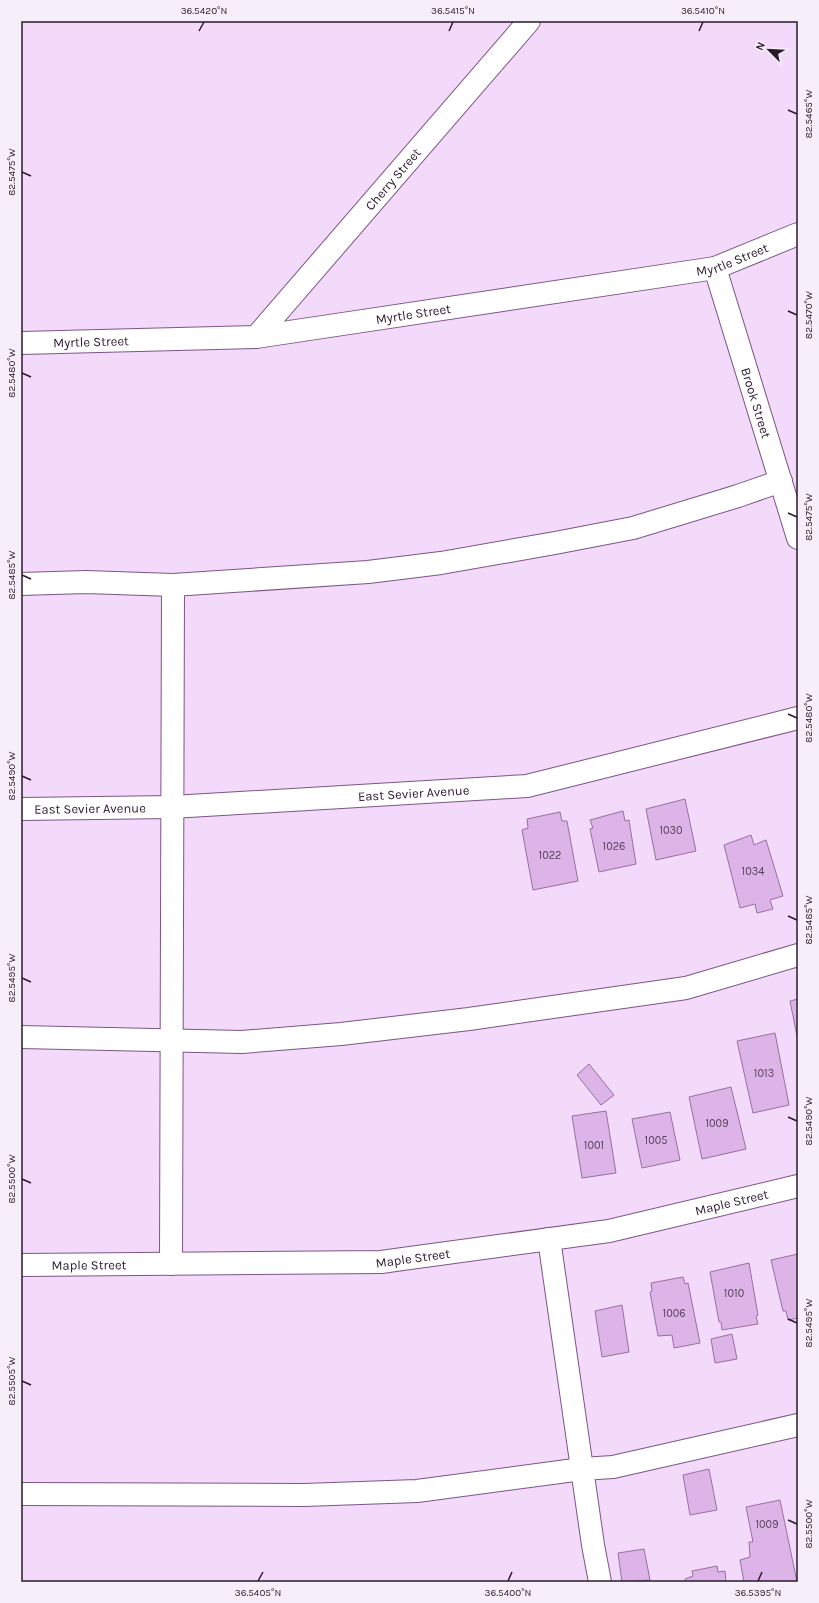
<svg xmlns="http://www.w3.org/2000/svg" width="819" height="1603" viewBox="0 0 819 1603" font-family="Karla,sans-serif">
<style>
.building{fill:#ddb4e7;stroke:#9670a0}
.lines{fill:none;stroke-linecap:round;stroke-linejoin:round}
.minor-casing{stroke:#7b5684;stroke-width:24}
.minor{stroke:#fff;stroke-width:22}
.ticks{fill:none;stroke:#291a2d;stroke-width:1.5}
.labels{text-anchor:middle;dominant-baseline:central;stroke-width:4;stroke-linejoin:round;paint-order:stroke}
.number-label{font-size:11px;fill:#56405c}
.street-label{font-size:13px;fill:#291a2d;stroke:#f6eef9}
.neatline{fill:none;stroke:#291a2d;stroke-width:1.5}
.ticks-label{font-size:10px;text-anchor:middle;fill:#291a2d}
</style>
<rect width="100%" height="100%" fill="#f3dafa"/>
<g class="building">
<polygon points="685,799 696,851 656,860 646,809"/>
<polygon points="623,811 625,821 629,820 636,864 599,872 590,829 593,828 590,820"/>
<polygon points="560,812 562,821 567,821 578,881 533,890 522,830 528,828 527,819"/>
<polygon points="751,835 754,845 766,840 783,896 770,900 773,909 757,913 755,904 740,908 724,845"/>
<polygon points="798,999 798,1041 790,1001"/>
<polygon points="775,1033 789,1105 753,1113 737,1041"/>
<polygon points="589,1064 614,1095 601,1105 577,1075"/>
<polygon points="731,1087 746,1149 702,1159 689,1097"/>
<polygon points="606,1111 616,1173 582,1178 572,1116"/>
<polygon points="670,1112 680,1160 642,1168 632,1119"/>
<polygon points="798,1254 798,1318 788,1320 786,1311 783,1311 771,1260"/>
<polygon points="749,1263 758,1315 756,1316 758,1324 722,1330 721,1322 719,1322 710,1272"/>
<polygon points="683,1277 685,1284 688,1283 700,1343 674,1348 672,1335 658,1336 650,1292 652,1291 651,1283"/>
<polygon points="622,1305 629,1352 602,1357 595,1311"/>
<polygon points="732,1334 737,1359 715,1363 711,1339"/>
<polygon points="709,1469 717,1510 690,1515 683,1475"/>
<polygon points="780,1500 797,1582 744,1582 740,1560 750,1557 749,1542 753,1542 746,1507"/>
<polygon points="644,1549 650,1580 622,1582 618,1553"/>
<polygon points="717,1566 718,1572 725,1571 726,1582 686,1582 685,1579 693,1576 692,1571"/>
</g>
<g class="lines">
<g class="minor-casing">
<g id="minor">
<path id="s1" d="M715,268l83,270"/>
<path id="s2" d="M256,337l273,-316"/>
<path id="s3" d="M21,343l235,-6 459,-69 83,-34"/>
<polyline points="21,584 86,582 173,585 368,572 441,563 555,543 633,528 738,496 781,481"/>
<path id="s4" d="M21,809l151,-2 355,-21 271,-68"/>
<polyline points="21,1037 242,1042 341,1034 469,1019 686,988 798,955"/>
<polyline points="549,1239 593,1545 600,1582"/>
<polyline points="171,1264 173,585"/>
<path id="s5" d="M21,1265l360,-3 228,-31 189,-45"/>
<polyline points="21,1494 304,1495 417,1491 582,1469 613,1467 798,1425"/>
</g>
</g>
<use href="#minor" class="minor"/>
</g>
<path class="ticks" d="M199,31l5,-9M449,31l4,-9M699,31l4,-9M788,110l9,4M22,172l9,4M788,311l9,4M22,373l9,4M788,513l9,4M22,575l9,4M788,714l9,4M22,776l9,4M788,916l9,4M22,978l9,4M788,1117l9,4M22,1179l9,4M788,1319l9,4M22,1381l9,4M788,1520l9,4M258,1581l5,-9M508,1581l4,-9M758,1581l4,-9"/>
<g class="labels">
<g class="number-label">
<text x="671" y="830">1030</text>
<text x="614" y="846">1026</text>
<text x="550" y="855">1022</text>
<text x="753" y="871">1034</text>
<text x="764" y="1073">1013</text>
<text x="717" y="1123">1009</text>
<text x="656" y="1140">1005</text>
<text x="594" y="1145">1001</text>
<text x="734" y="1293">1010</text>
<text x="674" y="1313">1006</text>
<text x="767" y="1524">1009</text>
</g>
<g class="street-label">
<text stroke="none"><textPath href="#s2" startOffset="209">Cherry Street</textPath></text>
<text stroke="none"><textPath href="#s3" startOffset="718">Myrtle Street</textPath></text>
<text stroke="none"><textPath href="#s3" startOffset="394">Myrtle Street</textPath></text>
<text stroke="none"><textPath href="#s3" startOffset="70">Myrtle Street</textPath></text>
<text stroke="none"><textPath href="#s1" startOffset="141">Brook Street</textPath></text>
<text stroke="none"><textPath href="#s4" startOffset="393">East Sevier Avenue</textPath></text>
<text stroke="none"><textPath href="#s4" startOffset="69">East Sevier Avenue</textPath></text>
<text stroke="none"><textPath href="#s5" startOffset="716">Maple Street</textPath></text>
<text stroke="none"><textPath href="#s5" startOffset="392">Maple Street</textPath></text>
<text stroke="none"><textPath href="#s5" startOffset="68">Maple Street</textPath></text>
</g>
</g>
<rect width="819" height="1603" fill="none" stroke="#f6eef9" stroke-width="44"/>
<g transform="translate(769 50) rotate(294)" stroke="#f6eef9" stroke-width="3" paint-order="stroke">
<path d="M0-3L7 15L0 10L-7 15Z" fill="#291a2d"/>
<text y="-6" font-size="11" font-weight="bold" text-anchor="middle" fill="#291a2d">N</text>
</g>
<rect x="22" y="22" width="775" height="1559" class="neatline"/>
<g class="ticks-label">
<text x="204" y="14">36.5420°N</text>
<text x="453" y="14">36.5415°N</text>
<text x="703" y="14">36.5410°N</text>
<text transform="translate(808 114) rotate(-90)" y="4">82.5465°W</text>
<text transform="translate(11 172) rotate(-90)" y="4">82.5475°W</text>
<text transform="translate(808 315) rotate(-90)" y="4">82.5470°W</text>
<text transform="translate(11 373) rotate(-90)" y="4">82.5480°W</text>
<text transform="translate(808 517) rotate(-90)" y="4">82.5475°W</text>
<text transform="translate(11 575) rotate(-90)" y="4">82.5485°W</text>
<text transform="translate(808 718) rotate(-90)" y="4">82.5480°W</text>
<text transform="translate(11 776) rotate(-90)" y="4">82.5490°W</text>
<text transform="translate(808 920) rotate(-90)" y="4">82.5485°W</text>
<text transform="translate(11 978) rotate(-90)" y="4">82.5495°W</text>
<text transform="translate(808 1121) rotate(-90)" y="4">82.5490°W</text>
<text transform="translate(11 1179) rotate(-90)" y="4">82.5500°W</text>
<text transform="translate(808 1323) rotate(-90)" y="4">82.5495°W</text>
<text transform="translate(11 1381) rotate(-90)" y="4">82.5505°W</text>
<text transform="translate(808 1524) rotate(-90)" y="4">82.5500°W</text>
<text x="258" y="1596">36.5405°N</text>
<text x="508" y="1596">36.5400°N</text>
<text x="758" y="1596">36.5395°N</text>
</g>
</svg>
